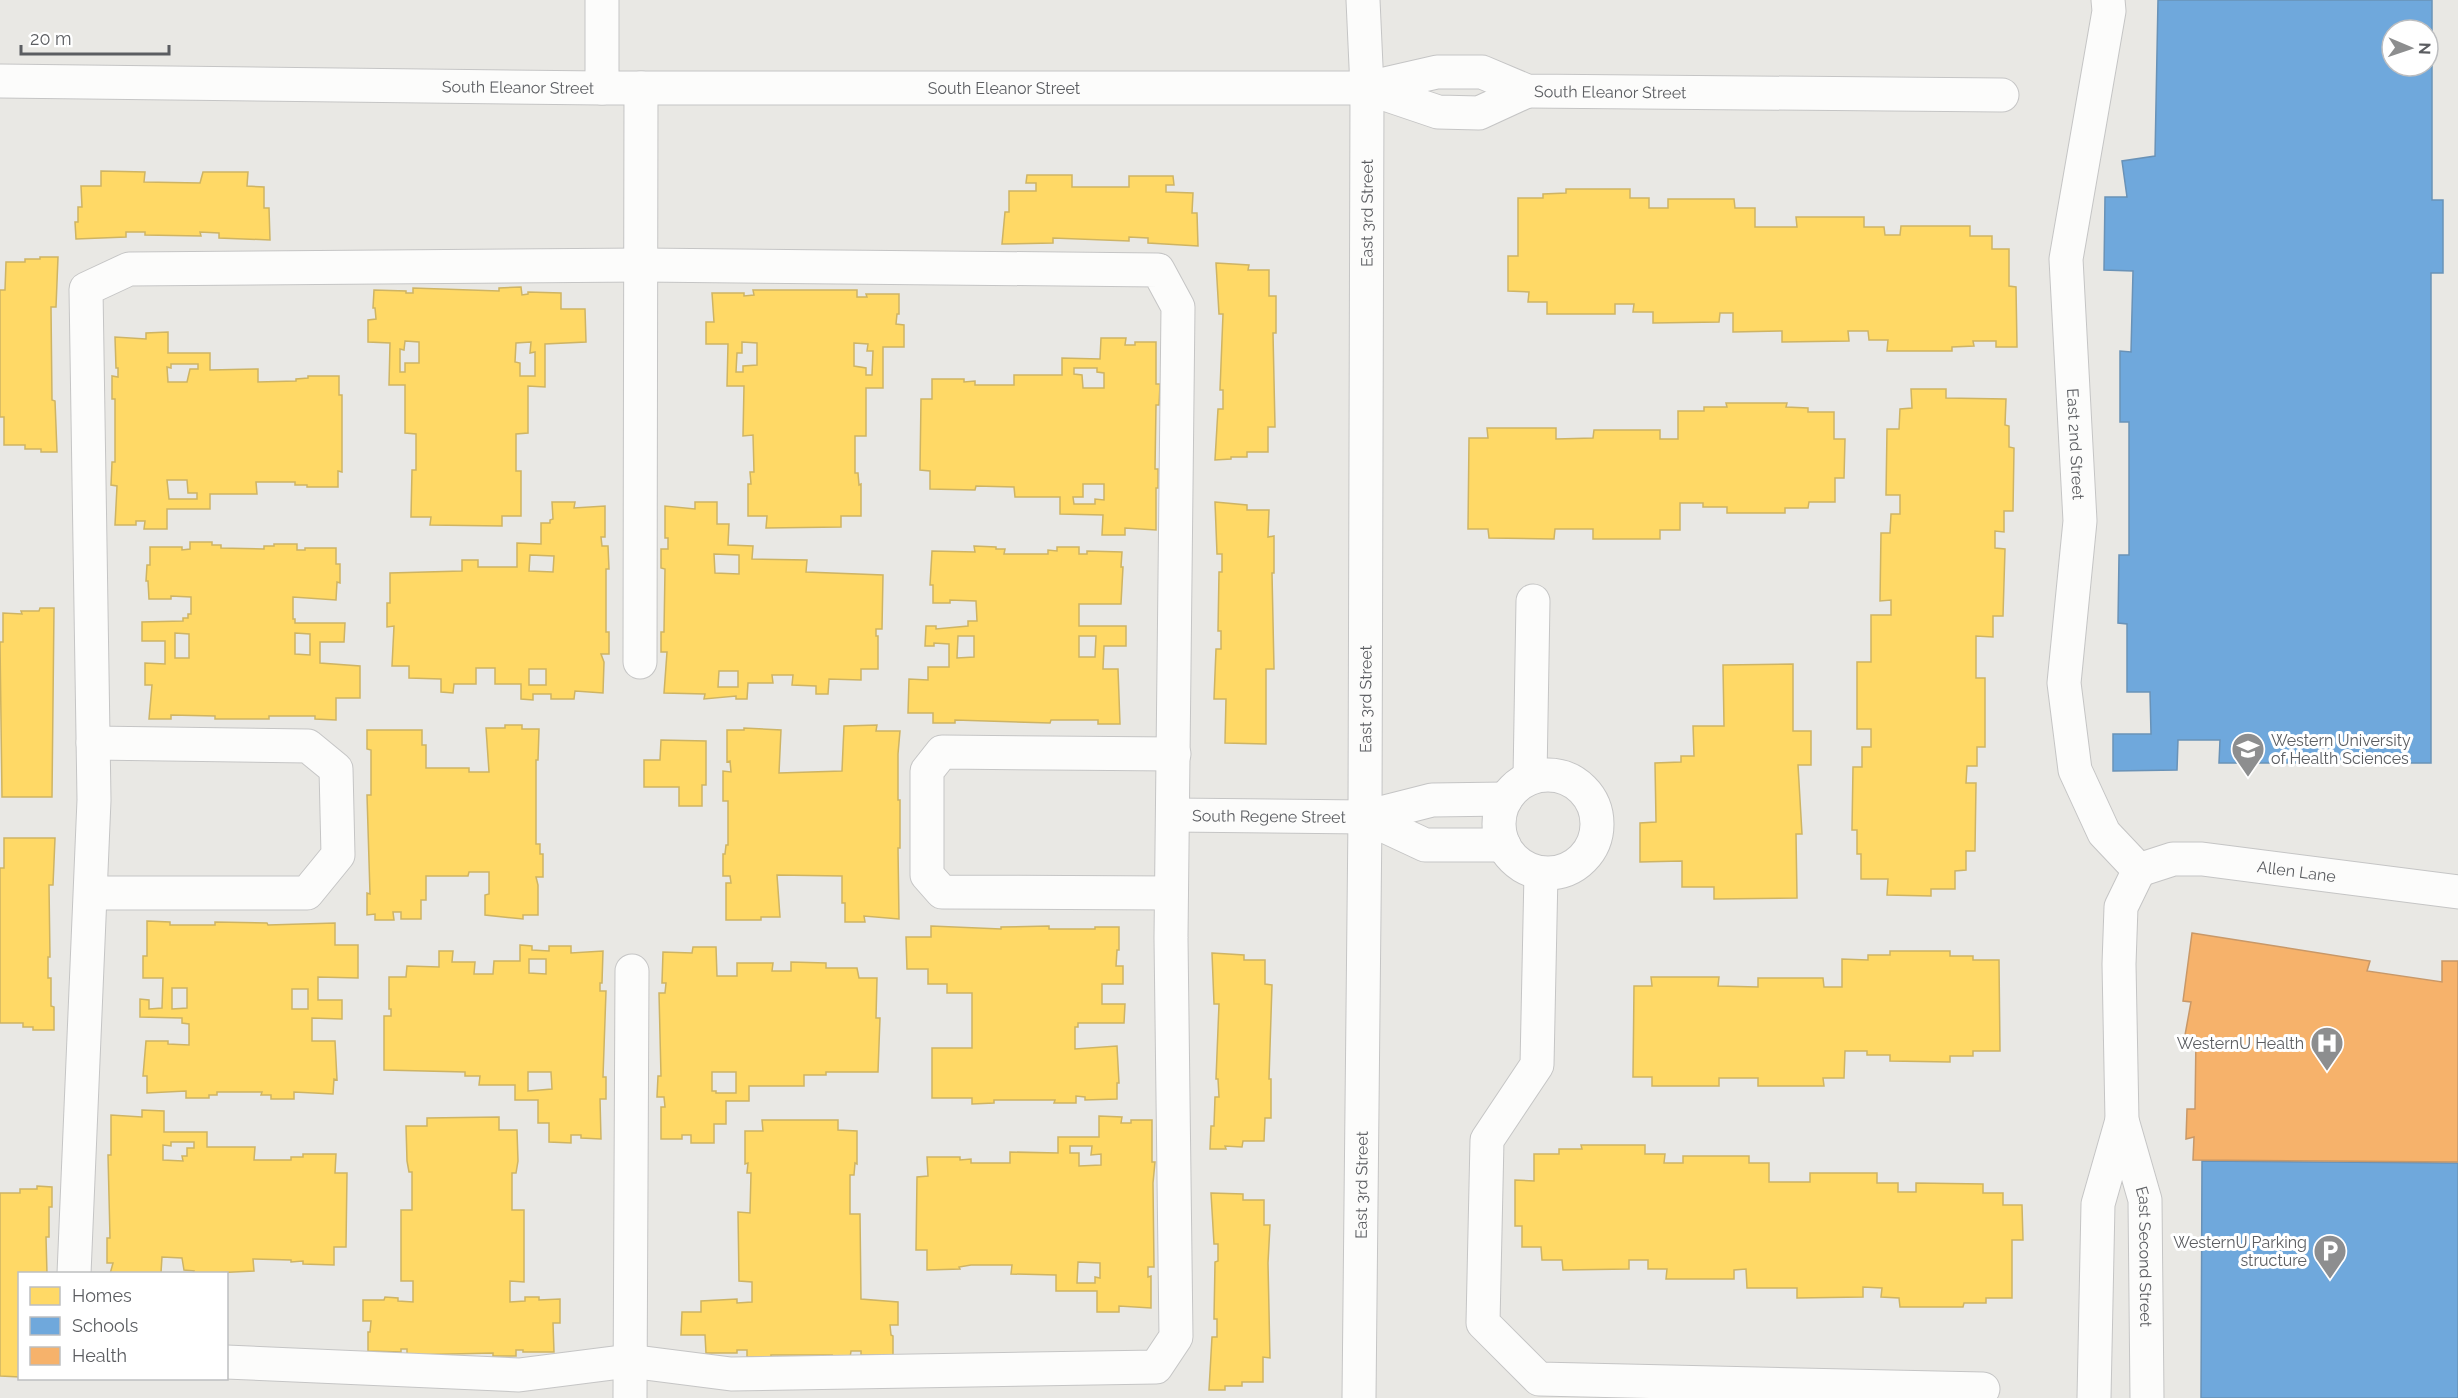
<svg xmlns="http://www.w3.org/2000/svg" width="2458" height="1398" viewBox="0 0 2458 1398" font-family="Raleway,sans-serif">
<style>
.homes{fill:#ffd966;stroke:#ceb464;stroke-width:1.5;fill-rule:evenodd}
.schools{fill:#6fa8dc;stroke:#6992b7;stroke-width:1.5;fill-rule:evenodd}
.health{fill:#f6b26b;stroke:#c89868;stroke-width:1.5}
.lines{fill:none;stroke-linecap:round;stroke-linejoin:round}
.minor-casing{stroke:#c5c5c5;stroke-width:35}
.minor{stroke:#fcfcfb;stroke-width:33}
.labels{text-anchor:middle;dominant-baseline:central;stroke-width:6;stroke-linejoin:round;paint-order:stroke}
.street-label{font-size:16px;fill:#5b5d61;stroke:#fff}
.poi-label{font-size:16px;fill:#5b5d61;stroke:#fff;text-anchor:end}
</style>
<rect width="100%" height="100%" fill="#e9e8e4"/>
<g class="homes">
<polygon points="101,171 145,172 144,182 200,183 203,172 248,172 247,186 264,187 264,208 269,208 270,240 219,238 219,233 200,232 201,236 145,235 145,232 126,232 126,237 76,239 75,222 78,222 78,207 82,207 81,186 101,186"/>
<polygon points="1027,175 1072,175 1072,187 1129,187 1129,176 1173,176 1174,185 1166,185 1166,192 1193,193 1192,213 1197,213 1198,246 1148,243 1148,238 1129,237 1129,241 1053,238 1053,243 1002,244 1005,212 1009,212 1009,191 1036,191 1036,183 1026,183"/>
<polygon points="1566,189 1630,189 1630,198 1649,198 1649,208 1668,208 1668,199 1734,199 1735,208 1755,208 1755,227 1797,227 1796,217 1864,217 1864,227 1884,227 1885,235 1900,235 1901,226 1970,226 1970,236 1992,236 1992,249 2009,249 2009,286 2016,287 2017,347 1996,347 1996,341 1973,341 1974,346 1952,347 1952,351 1887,351 1888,340 1869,340 1868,331 1848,331 1849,341 1782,342 1782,331 1733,332 1733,313 1720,313 1719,322 1653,323 1653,312 1633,312 1634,304 1615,304 1615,314 1547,314 1547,302 1528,302 1529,292 1508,291 1508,256 1518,256 1518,198 1543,198 1543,194 1566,193"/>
<polygon points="40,257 58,257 56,307 51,307 52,400 55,401 57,452 41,452 41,449 25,449 25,445 4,445 4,417 0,417 0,290 5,290 6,262 25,262 25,259 40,259"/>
<polygon points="1216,263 1249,265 1248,270 1269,270 1269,296 1276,296 1276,333 1273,333 1275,427 1268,427 1268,452 1247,452 1247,457 1231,457 1231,459 1215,460 1218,409 1223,409 1223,390 1220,390 1223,314 1219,314"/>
<path d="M521,287l1,8 6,-1v-2l33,1v16h24l1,33 -41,2v43l-17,-1v47l-12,1v37h5v45h-19v10l-72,-1 1,-8h-20l1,-47h4v-36l-11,-1v-48h-16l1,-42 -22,-1v-22l8,-1 -1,-11h-2l1,-18 32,1v2h7v-5l86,3v-3zM405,341l14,1v21h-14v9h-5v-23l4,1zM531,342l-1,11 5,-1v24h-15v-13l-5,-1 1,-19z"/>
<path d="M753,290h104v7h10l-1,-3h33v20h-2l-1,10 8,1v22h-21v41h-17v48h-11v37h3l1,12 2,-1v32h-20v11l-75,1 1,-12h-19v-32h3l-1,-12h4l-1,-37 -10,1 1,-50h-17l1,-42h-22v-22h8l-2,-29h32v3l10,-1zM742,342l15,1v22l-14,1v6h-7l1,-19h5zM854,343l14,1 -1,7h6l-1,24h-6v-7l-12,-2z"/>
<path d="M168,332v21h42v17l48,-1v13l38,-1v-2l12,-1v-2h31v19h3v77l-4,-1v16h-31v-2h-12v-3h-39l1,12h-47v15h-43v20h-23l1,-8h-9v4h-21l2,-39 -6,-1 1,-23h3v-63h-3v-23l6,1v-9h-2l-1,-31 31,2v-6zM171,364h27v5h-8l-3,13h-19l-1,-15 4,1zM167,480h20l1,13h9v6h-28z"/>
<path d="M1101,338h25l-1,7h10v-3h21v42h4l-1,21h-3l-1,64h3v19h-2v42l-31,-2v7h-23l1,-20 -43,-1v-17h-45l-1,-10 -38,-1 -1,4 -45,-1v-18l-10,-1 1,-71h11v-20h32v3l11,-1v4h39v-10h48v-17l38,1zM1074,368h23v4l7,1v15h-21l-1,-13 -8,-1zM1083,484h21v16l-9,-1v5h-21l-1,-7h10z"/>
<polygon points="1911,389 1946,389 1946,398 2006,399 2005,425 2009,426 2009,447 2014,448 2013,511 2004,511 2004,532 1995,531 1995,548 2005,549 2003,616 1993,616 1993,637 1976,636 1976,678 1985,678 1985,747 1977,747 1977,766 1967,766 1966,783 1976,783 1975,851 1966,851 1966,870 1955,871 1955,889 1931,889 1931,896 1887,895 1888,879 1861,879 1861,854 1857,854 1857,830 1852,830 1853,767 1862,767 1862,747 1871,747 1871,729 1857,729 1857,662 1871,662 1871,615 1891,615 1891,600 1880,601 1881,533 1890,533 1891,514 1900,514 1900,495 1886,495 1887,429 1899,429 1900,409 1912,408"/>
<polygon points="1726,403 1787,403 1786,407 1808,408 1808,412 1834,412 1834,439 1845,439 1844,478 1835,478 1835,502 1809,502 1808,508 1785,508 1785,513 1727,513 1727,507 1703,507 1703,503 1680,503 1680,530 1660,530 1660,539 1593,539 1593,529 1555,529 1554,539 1489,538 1488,529 1468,529 1469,438 1488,438 1487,428 1556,428 1556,439 1593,438 1594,430 1660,430 1660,439 1678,439 1678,411 1704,411 1704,407 1727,407"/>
<path d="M552,502h23l-1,6 31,-2v31h-4l1,9h6l1,23h-3v63h3v22h-8l3,8 -1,31 -28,-2 -1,8h-23v-5h-18v6l-12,-1v-15h-26v-16h-19v16h-22l-1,9 -12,-1v-13l-32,-1v-12h-17l2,-40 -7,1v-24h3v-30l72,-2v-11h16v7h39v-24l24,1v-21h9v-3l3,-1zM530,555l24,1 -1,16 -24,-1zM529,669h17v16h-17z"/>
<path d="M695,502h22v22h12l-1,21 25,1 -1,13 55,1 -1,12 77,3 -1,54h-6v7h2v33h-17v11l-32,-1 -1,15h-12v-8l-24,-1 1,-10h-21l1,8h-25l-1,16h-11v-3l-32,3 1,-5 -41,-1 3,-41h-6v-20h3l1,-63 -4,-1v-19h7v-11h-3v-32l30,3zM714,554l25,1v19l-24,-1zM719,671h19v16h-20z"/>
<polygon points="1215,502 1247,505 1247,510 1269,510 1268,537 1274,536 1274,573 1272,573 1274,669 1266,669 1266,744 1225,743 1226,699 1214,699 1216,649 1221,649 1221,631 1218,631 1219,572 1222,572 1222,554 1217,554"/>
<path d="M190,542h22v3h9v3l43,1v-3h10v-2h23v6h8v-2h31v16h4v19l-3,-1 -1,18 -43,-3v22h2v4h50l-1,19h-24v21l40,3v32h-24v22l-21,-1v-3h-46v3h-54v-3l-44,-1v4h-22l3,-34h-7v-22l20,1v-23h-23v-19l41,-1v-3h5v-4h3v-17l-20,-1v3h-22l-1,-18h-2l1,-16h3v-18h32v3l8,-1zM175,633l14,1v24h-14zM295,633l15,1v21l-15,-1z"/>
<path d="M974,546l22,1v2h9l-1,5h44v-4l9,1v-4h22v7h8v-3l35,1 -1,15h2l-2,37h-42v22h47v20h-22l-1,23h15l2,55h-22v-4h-47l-1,3 -95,-3v3h-22v-10h-25l1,-34 19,1v-13h21v-23l-15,-1v3h-9l1,-20h10v3l32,-3v-5h9l-1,-20 -26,-1v3h-17v-18h-3l2,-34 43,1zM958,636h16v21l-17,1zM1079,636h17l-1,21h-16z"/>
<polygon points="40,608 54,608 52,797 2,797 0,642 3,642 3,613 22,614 21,611 39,611"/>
<polygon points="1793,664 1793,731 1811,731 1811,765 1798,765 1802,834 1796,834 1797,898 1714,899 1714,887 1682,887 1682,861 1640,862 1640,823 1656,822 1655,763 1681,762 1681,756 1694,756 1693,726 1724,726 1723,665"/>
<polygon points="505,725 522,725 522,729 539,729 538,760 536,760 536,844 540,844 540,854 543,854 543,877 536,877 538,885 538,915 523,915 523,919 485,915 485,895 489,894 489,872 469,872 468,876 426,876 426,900 421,900 421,919 401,919 401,912 393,912 394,920 375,920 375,914 367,915 367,893 370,894 367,795 371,795 371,750 367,749 367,730 422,730 422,745 426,745 426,768 469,768 469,772 489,772 486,728 505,728"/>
<polygon points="877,725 876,731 900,731 898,754 898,800 900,800 900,848 898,848 899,919 864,916 865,922 845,922 845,903 842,903 842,876 777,875 780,917 761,917 761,920 726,920 726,883 731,883 730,876 723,876 723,854 725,854 726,845 728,845 728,801 723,801 723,771 731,772 730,761 727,762 727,730 744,730 744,728 781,730 779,773 842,771 844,726"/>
<polygon points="661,740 706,741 706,785 702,785 702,806 679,806 679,787 644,787 644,760 660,760"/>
<polygon points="4,838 55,838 53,885 49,885 50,957 48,957 48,978 51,978 51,1006 54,1007 54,1030 33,1030 33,1027 23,1027 23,1023 0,1023 0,868 4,868"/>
<path d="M147,921l23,1v3h45v-3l52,1 1,2 67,-2v22h23v33l-40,-1v23h24v19l-30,-1v23h23l2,39 -3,-1 -1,15 -39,-2v7h-23v-4h-10l1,-3h-45v3h-8v3h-23v-7l-39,2v-17h-4l3,-35h22v3l21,1v-21l-7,-1v-5l-42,-1v-18l9,1v9l13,-1 1,-30h-20v-22h4zM172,988h15v20l-15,1zM292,989h16v20h-16z"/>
<polygon points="931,926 1001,929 1001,927 1049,926 1049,929 1095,929 1095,927 1119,927 1119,950 1117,950 1116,966 1123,966 1123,984 1102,984 1102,1004 1125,1004 1124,1023 1078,1023 1078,1027 1075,1027 1075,1049 1117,1046 1119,1083 1117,1083 1117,1099 1085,1100 1085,1097 1076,1096 1076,1103 1054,1103 1055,1100 994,1100 994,1103 972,1104 972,1098 932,1098 932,1048 972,1048 972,993 947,993 947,984 928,984 928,969 907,969 906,937 931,937"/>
<path d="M520,945l12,1v4l17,1v-5h22v7l32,-2 -1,32h-2v8h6l-3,86h3v22h-6l1,40 -20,-1v-3h-10v8l-22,-1v-19h-11v-23h-23v-15h-36l1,-9h-15v-4l-81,-2v-54h7v-7h-2v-32h17l1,-11 32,1v-16h14l-1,11h23l-1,12h19l1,-13h26zM529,959h17v15l-17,-1zM528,1072h23l1,17 -24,2z"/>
<path d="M693,947h23l1,29h20v-13h36l-1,8h19v-9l35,1v5h31l2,10h18l-1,40h4l-2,54h-52v3h-22v11h-55v15h-23v23h-12v19h-23v-8h-9v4h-21v-32h4l-1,-10h-7l1,-21h3l-2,-83h6l1,-10h-4l1,-31 29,1zM712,1072h24v21h-20v-2h-4z"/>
<polygon points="1890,951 1950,951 1950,956 1973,956 1973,960 1999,960 2000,1051 1973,1051 1973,1056 1950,1056 1950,1062 1890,1061 1890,1055 1867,1055 1867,1051 1845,1051 1844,1078 1823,1078 1824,1086 1758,1086 1758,1078 1719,1078 1719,1086 1652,1086 1652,1077 1633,1077 1634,986 1652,986 1651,977 1719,977 1718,986 1758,987 1758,978 1823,978 1824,987 1842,987 1842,959 1868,960 1868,955 1890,955"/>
<polygon points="1212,953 1244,955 1244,960 1265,960 1265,984 1272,985 1269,1079 1271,1079 1271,1118 1265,1118 1264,1141 1243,1141 1242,1147 1225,1146 1226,1149 1210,1149 1211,1126 1214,1126 1215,1097 1219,1097 1218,1079 1216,1079 1219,1004 1214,1004"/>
<path d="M142,1110l22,1v21h43v15h48l-1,13h37v-3h12v-3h33l-1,19h12l-1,74h-12v18l-31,-1v-3l-12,1v-2l-38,-1 1,12 -61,3 1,-3 -10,-1 -2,-12 -20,-1 -1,16 5,1h-56l3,-11h-6v-25h3l-2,-83h3v-40l31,2zM171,1142h23v6h-7v8h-5l1,5 -20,-1v-15l8,1z"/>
<path d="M1099,1116l23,1 -1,6h10v-3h21v42h3l-2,21 1,84h-6v10l3,-1v32l-32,-2v6h-22v-21h-41v-16l-45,-1 1,-9h-41l-12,2 1,2 -33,1v-20h-11l1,-73 11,-1 -1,-19h33v3l11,-1v4h39v-11l48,1v-16h41zM1070,1146h22l-1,9 10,-1v11l-22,1v-13h-9zM1078,1262l22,1v15l-5,-1v6h-18z"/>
<polygon points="499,1117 499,1130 517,1130 518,1161 516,1173 512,1173 512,1210 524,1210 524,1282 510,1281 510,1302 525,1301 525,1297 539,1297 539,1300 560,1299 560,1323 553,1323 554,1352 523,1352 523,1350 516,1350 516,1356 493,1356 493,1353 407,1355 407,1349 401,1349 401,1352 368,1351 368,1332 370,1332 371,1321 363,1321 363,1300 384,1300 385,1297 398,1298 398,1301 413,1302 413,1281 401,1281 401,1210 412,1210 412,1172 409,1172 407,1161 406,1126 427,1126 427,1118"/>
<polygon points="762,1120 838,1120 838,1130 857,1131 857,1164 855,1163 854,1175 850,1175 850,1214 860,1214 861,1299 898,1302 898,1325 890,1325 891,1335 893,1336 893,1355 861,1355 861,1351 851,1351 850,1358 831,1358 832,1355 771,1355 771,1357 747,1357 747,1350 737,1350 737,1353 706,1353 705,1335 681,1335 682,1312 701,1312 701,1301 737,1299 737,1303 752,1302 752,1282 739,1281 738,1212 750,1213 751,1173 747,1173 748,1163 745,1164 745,1131 763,1131"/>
<polygon points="1581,1145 1645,1145 1645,1154 1665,1154 1664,1163 1683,1163 1683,1156 1749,1156 1749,1163 1769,1163 1769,1182 1810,1182 1810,1173 1877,1173 1877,1183 1898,1183 1898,1192 1916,1192 1916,1183 1983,1184 1983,1193 2003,1193 2003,1205 2022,1205 2023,1240 2012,1240 2012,1298 1986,1298 1986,1303 1964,1303 1963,1307 1900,1307 1899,1298 1881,1297 1882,1288 1863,1287 1863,1297 1797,1298 1797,1288 1747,1288 1746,1269 1734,1270 1734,1279 1666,1279 1667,1269 1648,1269 1648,1260 1629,1260 1629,1269 1563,1270 1562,1260 1542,1260 1541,1247 1522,1247 1522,1226 1515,1226 1515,1180 1534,1181 1534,1154 1559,1154 1559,1149 1582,1149"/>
<polygon points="37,1186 52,1187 52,1207 49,1207 49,1237 46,1237 47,1274 20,1274 20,1377 0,1376 0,1193 20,1193 20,1189 37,1189"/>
<polygon points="1211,1193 1243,1194 1243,1200 1264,1200 1264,1225 1270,1225 1268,1263 1270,1358 1263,1357 1263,1382 1242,1382 1242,1386 1225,1386 1225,1390 1209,1390 1212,1337 1217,1337 1217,1319 1214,1319 1215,1262 1218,1261 1218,1244 1214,1244"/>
</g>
<g class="schools">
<path d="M2158,0h274v200h11v73h-12v490h-212l1,-23h-42l-1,30 -64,1v-37h38l-1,-42h-23v-68l-9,-1 1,-68h10v-133h-9v-71l11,1 2,-81 -29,-1 1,-73h22l-5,-36 33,-5zM2392,30h36v36h-36z"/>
<polygon points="2202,1161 2458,1163 2458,1398 2201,1398"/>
</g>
<polygon class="health" points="2192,933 2370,961 2367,971 2442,982 2442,961 2458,961 2458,1162 2193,1160 2194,1137 2186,1139 2187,1109 2195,1109 2196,1036 2185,1035 2191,1002 2183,1001"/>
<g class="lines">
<g class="minor-casing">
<g id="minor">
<path id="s1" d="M2108,0l1,11 -43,248 14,262 -16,162 11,87 29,63 35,37"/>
<path id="s2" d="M0,81l602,7h765l70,-16h45l45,19 475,4"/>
<polyline points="602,88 602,0"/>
<polyline points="1367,88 1438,112 1479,113 1527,91"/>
<polyline points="640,662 641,88"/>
<circle cx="1548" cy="824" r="49"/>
<polyline points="1530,778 1533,601"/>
<path id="s3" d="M1173,815l192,2 67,-17 74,-1"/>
<polyline points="1365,817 1425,845 1504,845"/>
<path id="s4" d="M2139,870l-18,37 -2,57 3,156 23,80 2,198"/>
<path id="s5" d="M2139,870l34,-11h29l256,33"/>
<polyline points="1541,873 1537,1065 1487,1140 1483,1323 1539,1379 1983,1389"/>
<polyline points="91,893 307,893 338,855 336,769 308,746 93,743"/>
<polyline points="1171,893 942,892 927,875 927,771 942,752 1174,754"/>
<polyline points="74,1274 94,800 86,289 129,269 642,265 1158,270 1178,307 1171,938 1176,1337 1156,1367 731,1374 629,1361 519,1375 226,1362"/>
<polyline points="630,1398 632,971"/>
<path id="s6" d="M1359,1398l6,-581 2,-729 -4,-88"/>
<polyline points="2094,1398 2098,1204 2122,1120"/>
</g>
</g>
<use href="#minor" class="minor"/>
</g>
<defs>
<g id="university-pin" transform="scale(1.725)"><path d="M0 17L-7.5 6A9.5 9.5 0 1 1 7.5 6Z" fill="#8d8e8f" stroke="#fff"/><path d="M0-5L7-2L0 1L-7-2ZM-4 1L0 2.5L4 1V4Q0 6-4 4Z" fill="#fff"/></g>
<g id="hospital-pin" transform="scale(1.725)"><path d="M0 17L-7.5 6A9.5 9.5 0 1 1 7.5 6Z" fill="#8d8e8f" stroke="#fff"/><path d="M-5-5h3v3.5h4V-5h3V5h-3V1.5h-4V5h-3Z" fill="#fff"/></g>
<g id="parking-pin" transform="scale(1.725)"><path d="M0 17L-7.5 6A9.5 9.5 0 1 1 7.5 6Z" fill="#8d8e8f" stroke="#fff"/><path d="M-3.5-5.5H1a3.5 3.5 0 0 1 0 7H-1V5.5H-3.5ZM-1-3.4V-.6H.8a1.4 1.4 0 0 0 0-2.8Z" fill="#fff"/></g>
</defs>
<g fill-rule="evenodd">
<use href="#university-pin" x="2248" y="749"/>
<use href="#hospital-pin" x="2327" y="1043"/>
<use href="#parking-pin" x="2330" y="1251"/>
</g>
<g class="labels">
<g class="street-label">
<text stroke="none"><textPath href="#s2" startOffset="518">South Eleanor Street</textPath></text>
<text stroke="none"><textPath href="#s2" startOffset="1004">South Eleanor Street</textPath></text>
<text stroke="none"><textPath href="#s2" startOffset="1616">South Eleanor Street</textPath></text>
<text stroke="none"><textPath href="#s6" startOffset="1185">East 3rd Street</textPath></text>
<text stroke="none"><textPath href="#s1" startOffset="448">East 2nd Street</textPath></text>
<text stroke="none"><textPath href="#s6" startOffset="699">East 3rd Street</textPath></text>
<text stroke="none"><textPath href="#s3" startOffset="96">South Regene Street</textPath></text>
<text stroke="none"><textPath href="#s5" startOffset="160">Allen Lane</textPath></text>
<text stroke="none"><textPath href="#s6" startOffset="213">East 3rd Street</textPath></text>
<text stroke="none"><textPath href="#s4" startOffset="394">East Second Street</textPath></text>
</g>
<g class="poi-label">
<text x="2271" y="740" text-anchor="start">Western University<tspan x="2271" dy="18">of Health Sciences</tspan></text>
<text x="2304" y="1043">WesternU Health</text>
<text x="2307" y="1242">WesternU Parking<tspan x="2307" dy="18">structure</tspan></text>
</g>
</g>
<rect x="18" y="1272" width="210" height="108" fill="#ffffff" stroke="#bdbec0" stroke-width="1.5"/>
<rect x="30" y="1287" width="30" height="18" fill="#ffd966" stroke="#bdbec0" stroke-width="1.5"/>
<text x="72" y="1302" font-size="18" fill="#5b5d61">Homes</text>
<rect x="30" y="1317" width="30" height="18" fill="#6fa8dc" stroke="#bdbec0" stroke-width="1.5"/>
<text x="72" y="1332" font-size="18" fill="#5b5d61">Schools</text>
<rect x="30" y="1347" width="30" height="18" fill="#f6b26b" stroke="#bdbec0" stroke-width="1.5"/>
<text x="72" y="1362" font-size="18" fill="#5b5d61">Health</text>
<g transform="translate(2410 48) rotate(92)"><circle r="28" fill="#ffffff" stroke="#bdbec0" stroke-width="1.5"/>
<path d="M0-4.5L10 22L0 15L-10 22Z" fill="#8d8e8f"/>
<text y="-9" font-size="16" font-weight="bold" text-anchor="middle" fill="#5b5d61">N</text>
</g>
<path d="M21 45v9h148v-9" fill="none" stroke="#5b5d61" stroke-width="3"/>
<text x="30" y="45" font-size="18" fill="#5b5d61" stroke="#ffffff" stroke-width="4.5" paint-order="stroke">20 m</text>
</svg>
